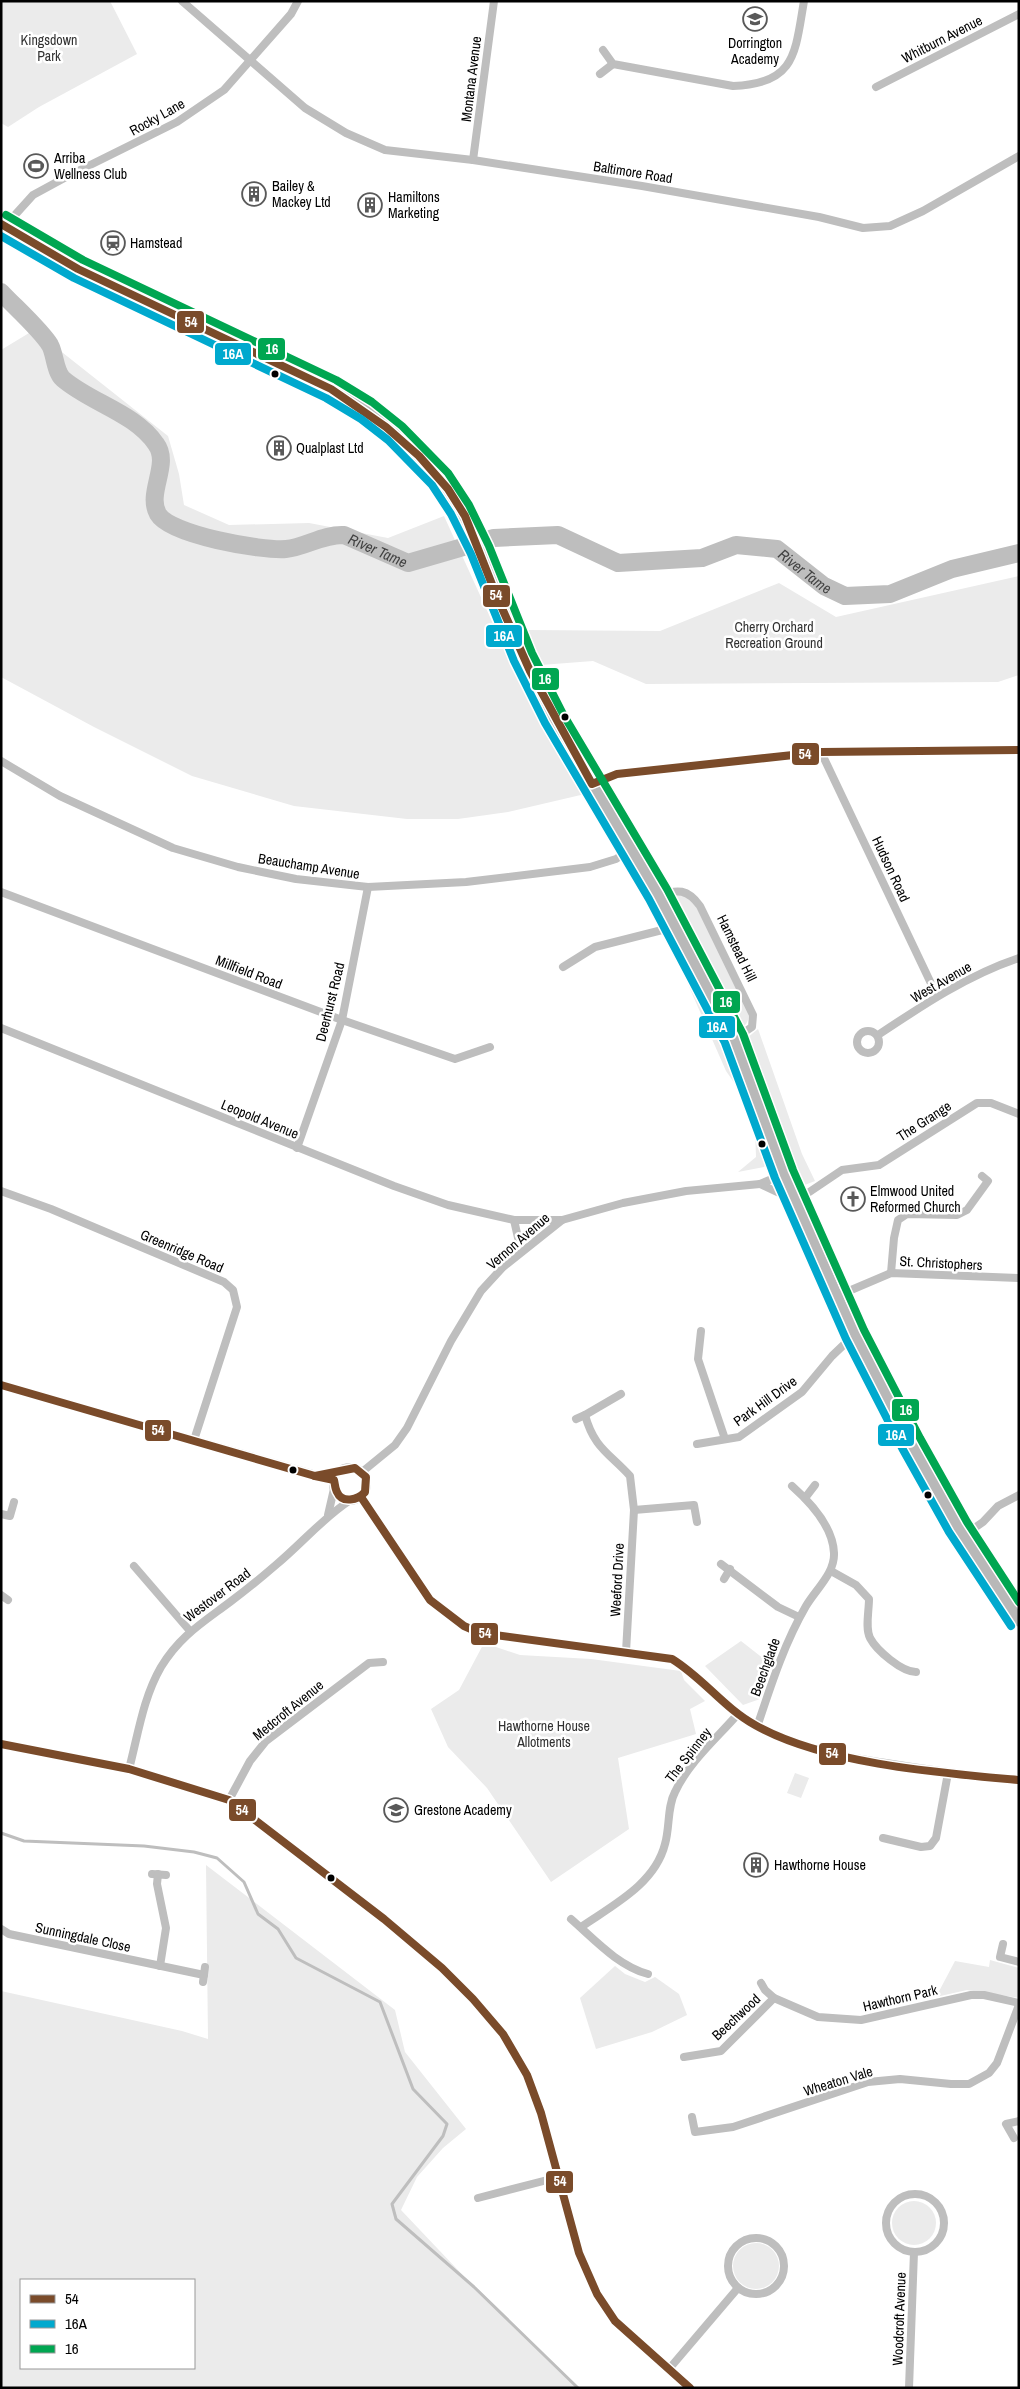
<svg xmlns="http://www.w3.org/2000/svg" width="1020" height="2389" viewBox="0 0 1020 2389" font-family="'Archivo Narrow',sans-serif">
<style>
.green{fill:#ebebeb;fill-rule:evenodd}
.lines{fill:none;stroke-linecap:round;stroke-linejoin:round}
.stream{stroke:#bebebe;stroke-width:3}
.river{stroke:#bebebe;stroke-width:18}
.minor{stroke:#bebebe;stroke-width:8}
.secondary{stroke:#b8b8b8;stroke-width:11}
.bus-1-casing{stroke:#fff;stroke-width:11}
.bus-2-casing{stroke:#fff;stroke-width:11}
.bus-3-casing{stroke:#fff;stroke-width:11}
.bus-1{stroke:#7a4b2a;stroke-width:8}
.bus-2{stroke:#00a9ce;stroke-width:8}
.bus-3{stroke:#00a651;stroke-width:8}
.bus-dot{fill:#000;stroke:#fff;stroke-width:2}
.labels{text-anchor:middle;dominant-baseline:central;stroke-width:5;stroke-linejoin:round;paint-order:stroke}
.street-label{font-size:14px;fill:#000;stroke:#fff}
.park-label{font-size:14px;fill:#323232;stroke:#fff}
.poi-label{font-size:14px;fill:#000;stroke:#fff;text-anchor:start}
.water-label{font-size:15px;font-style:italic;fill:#434343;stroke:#fff}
.line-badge{stroke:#fff;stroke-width:2}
.badge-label{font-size:14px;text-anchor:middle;font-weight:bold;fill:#fff}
</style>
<rect width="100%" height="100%" fill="#fff"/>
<g class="green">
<polygon points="1,1 110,1 137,54 39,107 8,127 1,123"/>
<polygon points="34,330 168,436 179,474 184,505 229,525 309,523 388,538 444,516 510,661 585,794 508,812 458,819 407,819 294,806 192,776 94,727 1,677 1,350"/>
<polygon points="1019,576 1019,675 998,682 646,684 593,661 541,665 527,630 660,631 779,583 836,617"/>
<path d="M675,894h9l9,6 56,113c0,11 -6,15 -15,19l-67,-133v-3z"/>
<path d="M669,941l9,4c39,68 71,138 92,214l-6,8 -26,5 18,-15 -1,-29 -15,-37 -14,-20z"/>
<polygon points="758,1029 802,1154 815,1181 802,1186 796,1182 741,1047 742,1042"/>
<polygon points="741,1641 764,1659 774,1647 760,1699 743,1705 705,1666"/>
<polygon points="484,1643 520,1655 591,1659 681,1671 684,1680 705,1701 690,1709 696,1734 618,1758 629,1829 551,1882 487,1788 448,1747 431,1709 459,1690"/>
<polygon points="795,1773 809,1778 801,1798 787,1793"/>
<path d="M206,1865l189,145 10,42 61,77 -23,19 -26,29 -16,33 73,77 104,101h-577v-397l181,40 26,8zM21,2280h173v88h-173z"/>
<polygon points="990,1960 1019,1968 1019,1998 967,1990 936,1997 955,1961 989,1967"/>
<polygon points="615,1966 625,1974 645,1982 655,1977 679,1994 687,2015 652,2032 596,2049 580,1998"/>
<circle cx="914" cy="2223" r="22"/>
<circle cx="756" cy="2266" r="23"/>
</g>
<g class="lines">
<polyline class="stream" points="1,1833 24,1841 144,1846 194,1852 217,1858 244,1882 258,1914 278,1929 296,1958 380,2002 413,2089 447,2124 443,2136 392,2204 396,2219 474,2287 578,2388"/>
<path class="river" id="s1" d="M1,292c13,14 40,38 49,53 5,9 5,27 13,34 28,24 72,34 93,65 15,20 -10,49 2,70 12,21 104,37 128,35 20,-2 37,-15 58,-14l64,28 86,-25 64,-3 60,28 84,-5 34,-13 41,4 47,37 21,10 45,-2 62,-25 67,-16"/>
<g class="minor">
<polyline points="182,1 305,108 346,133 385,150 473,160 642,186 819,217 863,228 890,226 923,211 1019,156"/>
<path d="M603,50l10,14 120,22c63,-2 62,-33 71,-85"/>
<polyline points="600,74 613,64"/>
<polyline points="876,87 1019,14"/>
<polyline points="473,160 494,1"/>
<polyline points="5,226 33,195 68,176 177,122 224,90 291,14 298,1"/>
<polyline points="821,752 937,996"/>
<polyline points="1,761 60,796 173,848 238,867 296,879 368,887 466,882 590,867 616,859 631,849"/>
<polyline points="592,784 617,774 821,752 1019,750"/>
<polyline points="1,892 342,1020 455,1059 490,1047"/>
<path d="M658,894c20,-4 29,-6 42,12l53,109 -1,12 -18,12"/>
<polyline points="563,967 595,947 674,927"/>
<polyline points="1,1028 394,1186 448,1205 514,1220 562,1220"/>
<circle cx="868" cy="1042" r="11"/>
<path d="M878,1035c45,-30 90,-60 141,-77"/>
<polyline points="297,1148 342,1020 368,887"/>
<polyline points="784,1174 760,1184 796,1201 842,1170 879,1165 977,1103 991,1103 1019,1114"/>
<polyline points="1,1191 51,1209 224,1282 233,1290 237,1307 194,1440"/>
<polyline points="514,1220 521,1251"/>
<polyline points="891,1273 894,1238 898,1220 907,1214 957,1215 967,1210 988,1181 982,1176"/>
<polyline points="837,1296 891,1273 1019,1278"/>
<polyline points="701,1331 698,1359 725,1439"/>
<polyline points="1,1385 334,1480"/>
<path d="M585,1415c9,33 24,38 45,61l4,34 -8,142"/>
<polyline points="576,1419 585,1415 621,1394"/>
<polyline points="697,1444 739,1437 802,1392 832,1356 855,1334"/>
<circle cx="350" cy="1484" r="17"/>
<polyline points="362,1472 395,1445 407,1428 451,1341 481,1291 503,1267 562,1220 623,1203 686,1191 760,1184"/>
<path d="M361,1497l69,103 34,26 16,7 192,26c32,17 51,49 83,66 40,23 87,31 131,38 44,7 88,13 133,17"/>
<polyline points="805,1498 815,1485"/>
<polyline points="634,1510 694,1505 697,1522"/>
<polyline points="1,1514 10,1516 14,1502"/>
<polyline points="328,1515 334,1489"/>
<polyline points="963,1536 983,1522 998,1506 1019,1495"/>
<polyline points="721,1564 778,1607 799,1617"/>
<polyline points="134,1566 190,1631"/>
<path d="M831,1571l25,14 13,14c0,12 -4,29 1,39 7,13 32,34 46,34"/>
<polyline points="724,1579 730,1569"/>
<polyline points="1,1595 8,1600"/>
<path d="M757,1727c14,-42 27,-83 49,-121 10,-17 29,-33 28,-53 -1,-26 -24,-51 -42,-67"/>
<polyline points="1,1744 129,1769 229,1800 384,1919 442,1968 473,1999 503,2034 527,2075 541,2113 579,2253 597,2294 615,2321 690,2388"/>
<path d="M129,1769c9,-34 14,-71 32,-102 19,-31 41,-44 69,-65 16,-12 32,-25 47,-38 25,-21 45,-45 72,-63"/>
<polyline points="229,1800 250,1761 266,1741 369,1663 383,1662"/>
<polyline points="883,1838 921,1847 930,1846 936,1838 948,1773"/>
<polyline points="152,1874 166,1875"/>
<polyline points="158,1874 157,1884 166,1928 160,1966"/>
<path d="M571,1919c23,20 47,47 77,55"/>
<path d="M581,1927c32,-22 74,-43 84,-83 5,-17 2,-37 10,-52 14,-30 41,-53 62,-77"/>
<polyline points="1,1929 9,1934 204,1975"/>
<polyline points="1003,1944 1000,1957 1019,1962"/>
<polyline points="203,1982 205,1967"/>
<polyline points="761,1983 765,1990 774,1998 818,2017 861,2020 971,1995 984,1995 1019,2003"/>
<polyline points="684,2057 721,2051 774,1998"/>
<polyline points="692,2117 695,2132 733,2127 868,2082 900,2079 951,2084 969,2084 989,2073 997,2063 1019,2005"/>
<polyline points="1014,2138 1006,2124 1019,2121"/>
<circle cx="915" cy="2223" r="29"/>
<polyline points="478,2198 559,2177"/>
<circle cx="756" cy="2266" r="28"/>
<polyline points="669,2369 738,2288"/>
<polyline points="909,2388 914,2252"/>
</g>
<polyline class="secondary" points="1,224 78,269 331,389 367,411 395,433 440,479 460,509 480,550 523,657 554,719 658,894 734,1039 784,1174 837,1296 855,1334 911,1443 958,1527 1019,1621"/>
<g class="bus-1-casing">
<g id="bus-1">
<polyline points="1,224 78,269 331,389 386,427 419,456 448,489 465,516 497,597 530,671 592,784 617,774 821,752 1019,750"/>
<polyline points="1,1385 315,1476"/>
<path d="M355,1468l11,9 -1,15c-7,8 -23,12 -28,0 -2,-3 -2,-8 -3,-12l-19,-4z"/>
<path d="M361,1497l69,103 34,26 16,7 192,26c31,19 52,49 83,66 69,39 185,48 264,55"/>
<polyline points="1,1744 129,1769 229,1800 384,1919 442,1968 473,1999 503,2034 527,2075 541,2113 579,2253 597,2294 615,2321 690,2388"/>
</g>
</g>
<g class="bus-2-casing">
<polyline id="bus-2" points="1,236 74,278 326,398 361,419 388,440 432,485 451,514 471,554 514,661 545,723 649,899 725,1043 775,1178 846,1339 902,1448 949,1532 1011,1626"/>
</g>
<g class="bus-3-casing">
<polyline id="bus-3" points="6,215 83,260 336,380 372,402 402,426 448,473 469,505 489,546 532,653 563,714 667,889 743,1034 793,1170 864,1330 920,1438 967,1522 1019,1602"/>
</g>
<use href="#bus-1" class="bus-1"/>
<use href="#bus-2" class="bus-2"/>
<use href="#bus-3" class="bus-3"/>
</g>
<defs>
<g id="school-ring" transform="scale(1.25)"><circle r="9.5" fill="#fff" stroke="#595959" stroke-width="1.5"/><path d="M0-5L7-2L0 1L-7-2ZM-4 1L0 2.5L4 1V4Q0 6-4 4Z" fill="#595959"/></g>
<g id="stadium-ring" transform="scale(1.25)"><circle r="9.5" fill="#fff" stroke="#595959" stroke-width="1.5"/><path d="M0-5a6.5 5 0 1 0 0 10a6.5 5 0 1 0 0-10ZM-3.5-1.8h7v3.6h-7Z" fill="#595959"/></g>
<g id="building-ring" transform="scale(1.25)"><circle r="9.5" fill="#fff" stroke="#595959" stroke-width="1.5"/><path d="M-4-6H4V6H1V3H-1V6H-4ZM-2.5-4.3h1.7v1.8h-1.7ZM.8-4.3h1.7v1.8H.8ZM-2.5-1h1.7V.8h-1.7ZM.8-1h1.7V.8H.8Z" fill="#595959"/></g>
<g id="station-ring" transform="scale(1.25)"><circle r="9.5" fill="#fff" stroke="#595959" stroke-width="1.5"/><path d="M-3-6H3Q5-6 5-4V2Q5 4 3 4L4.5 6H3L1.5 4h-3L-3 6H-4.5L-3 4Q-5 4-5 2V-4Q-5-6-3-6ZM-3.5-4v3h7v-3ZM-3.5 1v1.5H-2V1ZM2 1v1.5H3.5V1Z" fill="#595959"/></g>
<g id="church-ring" transform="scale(1.25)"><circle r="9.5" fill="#fff" stroke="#595959" stroke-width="1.5"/><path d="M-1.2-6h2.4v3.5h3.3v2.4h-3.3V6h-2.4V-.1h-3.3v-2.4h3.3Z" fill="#595959"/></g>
</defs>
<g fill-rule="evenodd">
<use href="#school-ring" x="755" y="19"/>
<use href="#stadium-ring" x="36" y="166"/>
<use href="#building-ring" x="254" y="194"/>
<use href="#building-ring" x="370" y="205"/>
<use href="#station-ring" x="113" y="243"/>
<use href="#building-ring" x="279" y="448"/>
<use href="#church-ring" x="853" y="1199"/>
<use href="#school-ring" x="396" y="1810"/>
<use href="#building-ring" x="756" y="1865"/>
</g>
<g class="bus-dot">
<circle cx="275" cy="374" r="4.5"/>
<circle cx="565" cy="717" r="4.5"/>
<circle cx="762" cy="1144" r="4.5"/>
<circle cx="293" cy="1470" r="4.5"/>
<circle cx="928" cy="1495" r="4.5"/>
<circle cx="331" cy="1878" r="4.5"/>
</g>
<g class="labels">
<g class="street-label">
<text transform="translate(942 39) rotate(-27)">Whitburn Avenue</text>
<text transform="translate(471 79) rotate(-83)">Montana Avenue</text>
<text transform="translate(157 117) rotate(-29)">Rocky Lane</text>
<text transform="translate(633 172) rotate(9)">Baltimore Road</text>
<text transform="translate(309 866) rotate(9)">Beauchamp Avenue</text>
<text transform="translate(891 869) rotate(65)">Hudson Road</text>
<text transform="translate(737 948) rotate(64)">Hamstead Hill</text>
<text transform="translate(249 972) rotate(21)">Millfield Road</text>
<text transform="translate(941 982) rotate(-30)">West Avenue</text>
<text transform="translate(330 1002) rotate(-76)">Deerhurst Road</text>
<text transform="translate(260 1119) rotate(22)">Leopold Avenue</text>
<text transform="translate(924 1121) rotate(-33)">The Grange</text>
<text transform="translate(518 1241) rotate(-41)">Vernon Avenue</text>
<text transform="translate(182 1251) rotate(23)">Greenridge Road</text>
<text transform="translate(941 1263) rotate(3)">St. Christophers</text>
<text transform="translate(765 1401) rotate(-36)">Park Hill Drive</text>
<text transform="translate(617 1580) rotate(-87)">Weeford Drive</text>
<text transform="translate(217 1595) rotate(-37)">Westover Road</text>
<text transform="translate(765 1667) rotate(-70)">Beechglade</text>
<text transform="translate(288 1710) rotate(-39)">Medcroft Avenue</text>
<text transform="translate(688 1755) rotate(-52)">The Spinney</text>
<text transform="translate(83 1937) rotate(12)">Sunningdale Close</text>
<text transform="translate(900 1998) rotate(-13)">Hawthorn Park</text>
<text transform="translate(736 2017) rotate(-43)">Beechwood</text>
<text transform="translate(838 2081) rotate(-17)">Wheaton Vale</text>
<text transform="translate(899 2319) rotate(-88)">Woodcroft Avenue</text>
</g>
<g class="park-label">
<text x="49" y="40">Kingsdown<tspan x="49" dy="16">Park</tspan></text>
<text x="774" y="627">Cherry Orchard<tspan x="774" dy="16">Recreation Ground</tspan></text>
<text x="544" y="1726">Hawthorne House<tspan x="544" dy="16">Allotments</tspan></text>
</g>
<g class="poi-label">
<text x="755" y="43" text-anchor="middle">Dorrington<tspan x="755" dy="16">Academy</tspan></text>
<text x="54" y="158">Arriba<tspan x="54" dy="16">Wellness Club</tspan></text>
<text x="272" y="186">Bailey &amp;<tspan x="272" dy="16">Mackey Ltd</tspan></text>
<text x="388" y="197">Hamiltons<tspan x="388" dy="16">Marketing</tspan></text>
<text x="130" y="243">Hamstead</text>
<text x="296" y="448">Qualplast Ltd</text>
<text x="870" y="1191">Elmwood United<tspan x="870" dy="16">Reformed Church</tspan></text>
<text x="414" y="1810">Grestone Academy</text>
<text x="774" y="1865">Hawthorne House</text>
</g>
<g class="water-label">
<text stroke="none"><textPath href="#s1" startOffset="528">River Tame</textPath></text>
<text stroke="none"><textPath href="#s1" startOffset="978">River Tame</textPath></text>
</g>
</g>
<g class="line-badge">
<rect x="176" y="310" width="29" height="24" rx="5" fill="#7a4b2a"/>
<rect x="257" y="337" width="29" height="24" rx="5" fill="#00a651"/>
<rect x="214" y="342" width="38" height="24" rx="5" fill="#00a9ce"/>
<rect x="482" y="584" width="29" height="24" rx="5" fill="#7a4b2a"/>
<rect x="485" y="624" width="38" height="24" rx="5" fill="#00a9ce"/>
<rect x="531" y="667" width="29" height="24" rx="5" fill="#00a651"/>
<rect x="791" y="742" width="29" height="24" rx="5" fill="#7a4b2a"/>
<rect x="712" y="990" width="29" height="24" rx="5" fill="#00a651"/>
<rect x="698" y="1015" width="38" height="24" rx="5" fill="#00a9ce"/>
<rect x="891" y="1398" width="29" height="24" rx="5" fill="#00a651"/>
<rect x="144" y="1419" width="28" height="23" rx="5" fill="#7a4b2a"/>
<rect x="877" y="1423" width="38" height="24" rx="5" fill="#00a9ce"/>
<rect x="470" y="1622" width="29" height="24" rx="5" fill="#7a4b2a"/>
<rect x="818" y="1742" width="29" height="24" rx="5" fill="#7a4b2a"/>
<rect x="228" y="1798" width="29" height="24" rx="5" fill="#7a4b2a"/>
<rect x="545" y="2170" width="29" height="24" rx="5" fill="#7a4b2a"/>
</g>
<g class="badge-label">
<text x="191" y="327">54</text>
<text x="272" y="354">16</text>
<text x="233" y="359">16A</text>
<text x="496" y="600">54</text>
<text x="504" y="641">16A</text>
<text x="545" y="684">16</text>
<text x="805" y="759">54</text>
<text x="726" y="1007">16</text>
<text x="717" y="1032">16A</text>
<text x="906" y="1415">16</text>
<text x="158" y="1435">54</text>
<text x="896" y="1440">16A</text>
<text x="485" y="1638">54</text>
<text x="832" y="1758">54</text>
<text x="242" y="1815">54</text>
<text x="560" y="2186">54</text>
</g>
<rect width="1020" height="2389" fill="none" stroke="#000000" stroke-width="5"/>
<rect x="20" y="2279" width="175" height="90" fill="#ffffff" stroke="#999999"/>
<rect x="30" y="2295" width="25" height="8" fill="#7a4b2a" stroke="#999999"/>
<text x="65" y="2304" font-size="15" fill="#000000">54</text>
<rect x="30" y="2320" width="25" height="8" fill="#00a9ce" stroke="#999999"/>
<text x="65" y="2329" font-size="15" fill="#000000">16A</text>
<rect x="30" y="2345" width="25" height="8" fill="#00a651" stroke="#999999"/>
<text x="65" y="2354" font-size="15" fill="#000000">16</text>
</svg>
